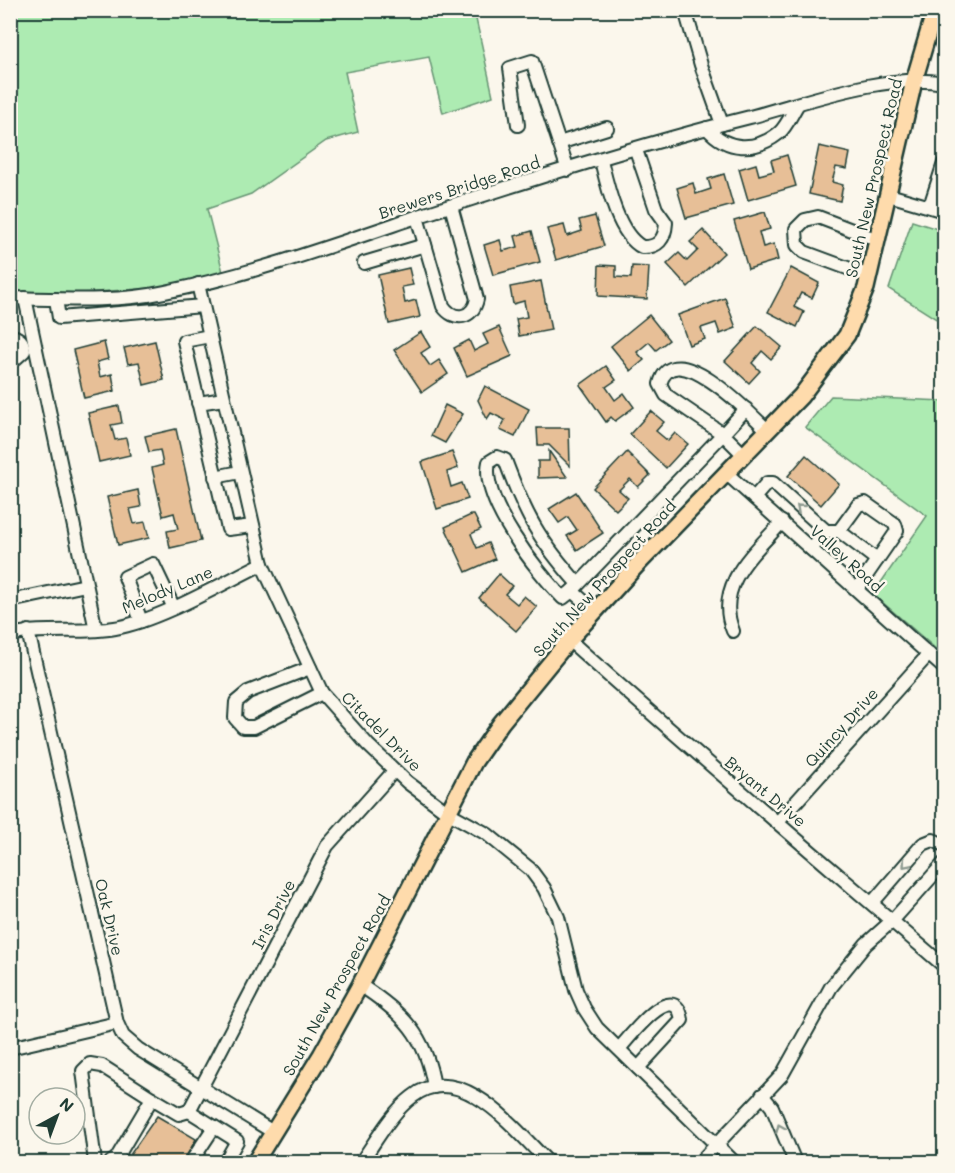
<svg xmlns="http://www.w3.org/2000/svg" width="955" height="1173" viewBox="0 0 955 1173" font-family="Mali,sans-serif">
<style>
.green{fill:#adebb2;stroke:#669473;stroke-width:1.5}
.building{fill:#e7bf97;stroke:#1f3d34;stroke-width:1.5}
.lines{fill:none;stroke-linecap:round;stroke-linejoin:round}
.minor-casing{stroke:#1f3d34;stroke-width:16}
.major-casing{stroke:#1f3d34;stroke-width:20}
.minor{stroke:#fbf7ec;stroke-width:12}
.major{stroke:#fedbac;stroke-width:15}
.oneway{stroke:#8d9a90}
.labels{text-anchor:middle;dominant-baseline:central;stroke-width:5;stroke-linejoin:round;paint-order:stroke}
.street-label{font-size:16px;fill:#1f3d34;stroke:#fbf7ec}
</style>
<rect width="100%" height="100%" fill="#fbf7ec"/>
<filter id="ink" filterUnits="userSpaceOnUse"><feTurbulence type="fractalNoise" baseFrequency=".0167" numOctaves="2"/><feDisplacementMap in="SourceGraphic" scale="12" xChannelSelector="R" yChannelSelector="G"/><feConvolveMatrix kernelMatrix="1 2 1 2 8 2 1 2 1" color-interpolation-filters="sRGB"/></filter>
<g filter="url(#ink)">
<g class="green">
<polygon points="11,11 495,11 476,19 493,96 443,113 429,57 345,72 358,132 326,141 251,194 207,209 224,276 195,285 11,298"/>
<polygon points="912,221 944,231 944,324 889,289"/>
<polygon points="831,396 944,401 944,656 873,594 927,516 805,427"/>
</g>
<g class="building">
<polygon points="819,146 850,153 847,169 836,167 832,182 843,185 840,201 809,194"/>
<polygon points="787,155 796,186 748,200 739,169 756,164 759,175 774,171 771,160"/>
<polygon points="724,174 733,205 686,218 677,188 693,183 696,194 711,189 708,179"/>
<polygon points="765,212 770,229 759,232 763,247 774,244 778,260 748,269 734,221"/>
<polygon points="595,216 604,246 556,260 547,229 564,225 567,236 582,231 579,220"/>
<polygon points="703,230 724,253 688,287 667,264 679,253 687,261 698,250 690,242"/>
<polygon points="532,231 540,262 493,275 484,245 500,240 503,251 518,247 515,236"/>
<polygon points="599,265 616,266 616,277 631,278 632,266 649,267 647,299 598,296"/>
<polygon points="409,268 413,285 402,287 405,303 416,300 420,317 389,324 378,275"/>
<polygon points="791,268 819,283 812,298 801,293 794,307 804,312 797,327 768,312"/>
<polygon points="541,281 551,330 519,336 516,319 527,317 524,301 513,304 510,287"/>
<polygon points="725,298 736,328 720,334 716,323 701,328 705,339 689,345 678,315"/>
<polygon points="649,315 669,340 656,350 649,342 637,352 644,360 631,371 611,346"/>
<polygon points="757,326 782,347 771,359 762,351 752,363 760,371 749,383 725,361"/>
<polygon points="499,327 512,356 467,376 454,348 469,340 474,351 488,344 483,334"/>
<polygon points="421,332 430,347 421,353 430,366 439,360 448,374 422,392 394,350"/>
<polygon points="155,341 164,380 144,385 139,362 128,364 124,348"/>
<polygon points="104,342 108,359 97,362 100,377 112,374 115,391 84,398 73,350"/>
<polygon points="606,366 616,380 606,387 615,400 624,393 634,407 615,421 611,417 606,422 580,385"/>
<polygon points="485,386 529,409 515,437 500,430 505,420 491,413 487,419 478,400"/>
<polygon points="445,405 463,414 445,443 431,436"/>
<polygon points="119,406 122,423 111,425 115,440 126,438 130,455 99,462 88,413"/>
<polygon points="651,411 664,422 656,431 668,441 675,433 688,444 666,468 630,434"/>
<polygon points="537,428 569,428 570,466 549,445 538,445"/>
<polygon points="176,429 201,541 170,548 167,531 178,529 174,513 163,516 152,468 163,465 160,450 149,452 145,436"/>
<polygon points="549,451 567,477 538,478 538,461 549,461"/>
<polygon points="452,452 458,468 447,472 451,487 462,483 468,499 437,509 422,462"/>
<polygon points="627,452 650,475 638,487 630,479 619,490 628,498 616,510 593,488"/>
<polygon points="806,455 839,484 821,505 788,476"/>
<polygon points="138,490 141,507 130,509 134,524 145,522 149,538 118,545 107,497"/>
<polygon points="576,492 603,533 577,550 567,536 577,530 568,517 559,523 549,509"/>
<polygon points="471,515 474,515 481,529 471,534 477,548 488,543 495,559 466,572 445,527"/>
<polygon points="499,574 512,586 505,594 517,604 524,596 537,607 516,631 479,598"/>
<polygon points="157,1116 196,1139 183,1162 125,1162"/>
</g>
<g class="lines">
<g class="minor-casing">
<g id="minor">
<polyline points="685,10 701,65 722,124"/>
<polyline points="518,125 510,68 532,61 568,170"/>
<path d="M707,128c20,23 48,24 72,5 8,-7 13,-20 19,-29"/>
<polyline points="559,143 607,128"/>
<path d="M601,160c6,25 17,75 41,87 16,1 23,-8 24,-24l-10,-14 -20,-59"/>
<polyline points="889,195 944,211"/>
<polyline points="930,206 944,163"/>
<path d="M417,217l26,89c11,16 30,13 34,-7l-26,-93"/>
<polyline points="364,263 425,245"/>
<polyline points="869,276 804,252 797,245 796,229 805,220 818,217 878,240"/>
<polyline points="198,284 262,564 322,693 368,745 407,782 447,812 487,834 530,869 544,888 558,917 576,990 584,1008 597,1028 734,1162"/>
<path d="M10,298c51,1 105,5 155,-6 85,-17 169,-47 251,-75 110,-36 222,-72 334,-100 57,-15 137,-45 194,-34"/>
<polyline points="25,298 96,630"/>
<polyline points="56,299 59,318 203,306"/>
<path d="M10,335c10,3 13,6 14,16l-10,9"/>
<polyline points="210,336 184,341 228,529 253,526"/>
<polyline points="198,403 224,399"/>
<polyline points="744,455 723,434 746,409"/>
<polyline points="726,473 944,668"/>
<polyline points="215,477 240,472"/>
<polyline points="754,498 767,483 773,483 826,531 811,549"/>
<polyline points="826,531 839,531 858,505 865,503 895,524 897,531 877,560 839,531"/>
<polyline points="857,589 877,560"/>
<path d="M572,591l-9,7c-25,-25 -83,-98 -74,-136l8,-5 8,3c21,56 33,79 73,124"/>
<polyline points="10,601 86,585"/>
<path d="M595,611l-23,-20 151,-157 -57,-39 -6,-11c13,-51 92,31 108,47"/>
<polyline points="141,621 125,577 153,564 173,606"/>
<polyline points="28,631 117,1023 123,1036 138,1049 273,1132"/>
<path d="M733,631c-19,-46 21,-78 49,-109"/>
<path d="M10,635c35,-8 71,-1 105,-7 43,-7 106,-44 147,-64"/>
<path d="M569,640c123,111 250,218 375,326"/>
<polyline points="310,668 248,692 236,702 235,718 243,727 254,727 322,693"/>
<polyline points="778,822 929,654"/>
<polyline points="873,902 923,844 933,840 944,845"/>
<path d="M360,985c43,28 66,50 74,102"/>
<polyline points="10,1048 117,1023"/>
<path d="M619,1049c10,-11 56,-73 63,-29l-44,48"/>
<polyline points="762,1095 772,1107 795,1162"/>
<polyline points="95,1162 83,1071 90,1064 102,1066 152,1098"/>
<polyline points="111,1162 116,1159 152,1098 179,1114 189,1111"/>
<polyline points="191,1162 214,1127"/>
<polyline points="225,1162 237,1141 189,1111 327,846 394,771"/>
<path d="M361,1162c15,-21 30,-49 51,-65 49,-39 105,35 136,65"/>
<polyline points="700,1162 782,1075 831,987 866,944 893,920 944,863"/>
</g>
</g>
<g class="major-casing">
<polyline id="major" points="255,1162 321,1055 360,985 474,762 501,723 569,640 636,566 801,396 847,335 866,288 914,81 935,10"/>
</g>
<use href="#minor" class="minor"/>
<use href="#major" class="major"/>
</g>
<defs><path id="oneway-chevron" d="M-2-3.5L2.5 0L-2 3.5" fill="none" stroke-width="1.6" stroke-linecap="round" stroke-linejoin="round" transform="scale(1.5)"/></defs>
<g class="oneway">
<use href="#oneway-chevron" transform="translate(800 508) rotate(-138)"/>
<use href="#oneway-chevron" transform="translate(906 864) rotate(130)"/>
<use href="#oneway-chevron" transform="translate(780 1128) rotate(-113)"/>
</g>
</g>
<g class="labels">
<g class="street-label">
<text transform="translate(873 178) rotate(-77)">South New Prospect Road</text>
<text transform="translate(459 187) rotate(-18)">Brewers Bridge Road</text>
<text transform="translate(847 558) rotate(42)">Valley Road</text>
<text transform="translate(604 578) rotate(-48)">South New Prospect Road</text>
<text transform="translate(167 589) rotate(-23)">Melody Lane</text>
<text transform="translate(841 727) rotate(-48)">Quincy Drive</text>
<text transform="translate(382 731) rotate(45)">Citadel Drive</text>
<text transform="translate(766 791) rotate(40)">Bryant Drive</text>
<text transform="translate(273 914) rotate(-63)">Iris Drive</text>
<text transform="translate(110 917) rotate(77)">Oak Drive</text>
<text transform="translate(336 985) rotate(-61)">South New Prospect Road</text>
</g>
</g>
<rect width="955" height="1173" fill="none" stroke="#fbf7ec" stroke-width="36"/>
<rect x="18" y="18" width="919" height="1137" fill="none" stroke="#1f3d34" stroke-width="2" filter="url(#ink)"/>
<g transform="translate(57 1116) rotate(41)"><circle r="28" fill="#fbf7ec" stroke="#a3ada2" stroke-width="1.5"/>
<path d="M0-4.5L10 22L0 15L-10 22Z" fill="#1f3d34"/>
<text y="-9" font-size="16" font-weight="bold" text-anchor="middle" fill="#1f3d34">N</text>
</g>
</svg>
